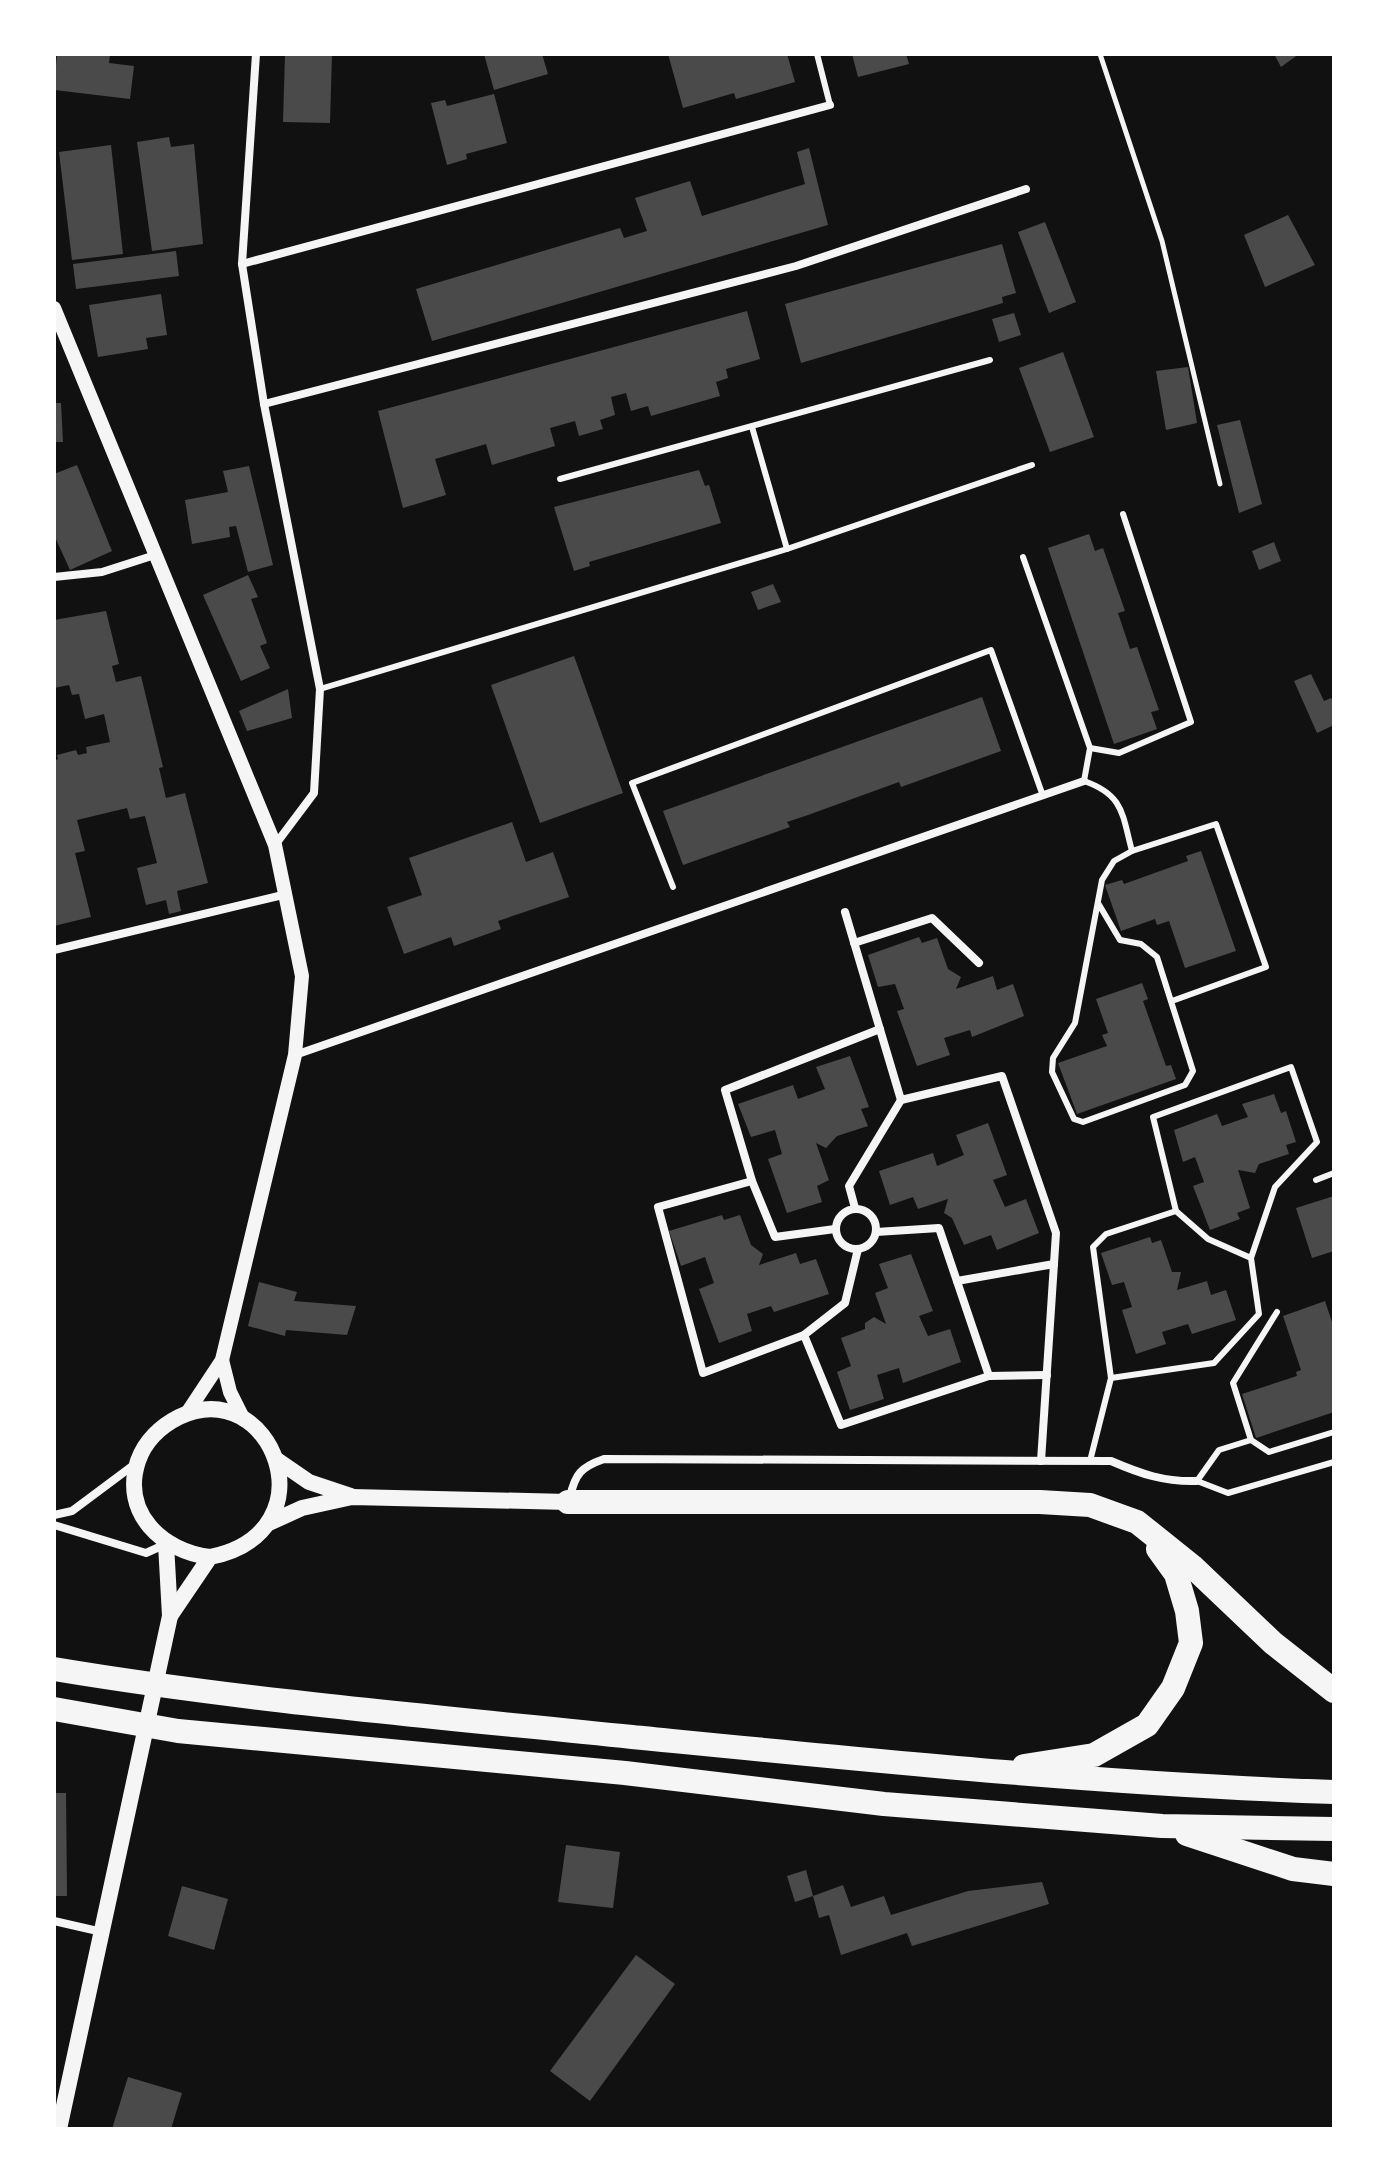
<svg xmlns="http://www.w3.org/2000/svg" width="1388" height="2183" viewBox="0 0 1388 2183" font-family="'PT Sans',sans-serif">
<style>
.building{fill:#4a4a4a}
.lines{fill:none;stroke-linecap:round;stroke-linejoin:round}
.path{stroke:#f5f5f5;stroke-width:5}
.service{stroke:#f5f5f5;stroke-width:6}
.minor{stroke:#f5f5f5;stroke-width:8}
.tertiary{stroke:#f5f5f5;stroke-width:14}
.secondary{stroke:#f5f5f5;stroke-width:16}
.motorway{stroke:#f5f5f5;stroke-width:24}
</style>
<rect width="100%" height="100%" fill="#111"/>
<g class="building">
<polygon points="57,54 110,54 109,63 134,66 130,99 54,90"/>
<polygon points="285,54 332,54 330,123 283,122"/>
<polygon points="484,54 542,54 548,74 494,90"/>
<polygon points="668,54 787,54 795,82 736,99 734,93 683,108"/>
<polygon points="852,54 906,54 909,64 858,77"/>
<polygon points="1274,54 1299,54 1281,67"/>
<polygon points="494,94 507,143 466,154 467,159 447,165 431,103 445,100 447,106"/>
<polygon points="169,137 171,147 194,144 203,244 152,251 137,142"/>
<polygon points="111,145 123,254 72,260 59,152"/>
<polygon points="809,148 828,225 432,341 416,289 620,228 624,238 647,231 635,198 690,181 702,216 805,184 797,152"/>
<polygon points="1288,215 1315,265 1265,287 1244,235"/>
<polygon points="1045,222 1076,302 1049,313 1018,232"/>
<polygon points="1002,244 1016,293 1002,297 1003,303 801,363 785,304"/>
<polygon points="176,251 179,276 76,289 73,264"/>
<polygon points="161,294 167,335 146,338 148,349 98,357 89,305"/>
<polygon points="747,311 760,359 726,369 728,378 716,382 720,396 651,416 648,406 631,411 626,393 611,397 615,415 600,420 603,429 579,436 575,421 550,428 555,446 492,465 486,444 435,459 446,495 403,508 378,411"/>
<polygon points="1014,313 1021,335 999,342 992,319"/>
<polygon points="1063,352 1094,437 1050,452 1019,368"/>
<polygon points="1188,367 1197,423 1166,430 1156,371"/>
<polygon points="54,403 61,403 63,442 54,442"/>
<polygon points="1240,420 1262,504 1239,513 1217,425"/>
<polygon points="77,465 112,551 70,570 54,535 54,474"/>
<polygon points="249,466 273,565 248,572 236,526 229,527 230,537 192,544 185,500 228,492 223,471"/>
<polygon points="699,470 705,486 709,485 721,523 589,562 590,566 574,571 554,507"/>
<polygon points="1089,534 1095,551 1103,548 1125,611 1118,613 1130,649 1137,647 1159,710 1151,712 1157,729 1114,744 1048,548"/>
<polygon points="1274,542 1281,561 1259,570 1252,551"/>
<polygon points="248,575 258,597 251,599 267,643 260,646 270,668 241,681 203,595"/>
<polygon points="773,584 781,602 758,610 751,592"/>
<polygon points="106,611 119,664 112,666 116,682 141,676 163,767 159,768 166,798 185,793 208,883 177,891 181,911 169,914 166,900 146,905 137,868 157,863 145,816 130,819 127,808 77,820 85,851 75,853 91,917 54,926 54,761 58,759 57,755 76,750 78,755 87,753 86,747 110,742 104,714 85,719 79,694 72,695 69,685 54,688 54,620"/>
<polygon points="574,656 623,793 540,823 491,685"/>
<polygon points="1311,674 1324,701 1331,698 1334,703 1334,725 1317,733 1294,681"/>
<polygon points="288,689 292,718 247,731 239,711"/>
<polygon points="982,697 1001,751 901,787 899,782 808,815 787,822 790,827 683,865 663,811"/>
<polygon points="512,822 526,862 553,852 569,897 498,921 501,929 454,946 451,937 404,954 387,907 422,895 409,858"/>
<polygon points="1201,851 1236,951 1185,968 1169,921 1157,925 1155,919 1121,931 1105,885 1122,880 1124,884 1188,861 1186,856"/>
<polygon points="919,937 922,943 937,938 948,969 961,977 956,989 993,976 997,990 1013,984 1024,1016 972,1037 970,1030 944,1038 950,1055 917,1066 897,1011 904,1009 895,984 878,987 868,955"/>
<polygon points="1142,983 1148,999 1143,1001 1166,1066 1171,1065 1176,1079 1077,1114 1058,1063 1107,1046 1102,1035 1108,1033 1096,999"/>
<polygon points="850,1056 869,1107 861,1109 868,1126 837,1136 826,1148 816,1143 829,1180 817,1186 822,1202 787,1213 768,1159 782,1154 775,1130 751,1137 738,1104 793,1085 798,1099 825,1089 816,1067"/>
<polygon points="1274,1094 1281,1113 1286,1111 1296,1142 1286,1145 1289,1154 1259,1164 1255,1173 1238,1170 1250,1208 1237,1213 1240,1219 1210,1230 1193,1186 1204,1182 1195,1157 1183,1162 1174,1130 1217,1114 1222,1126 1248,1117 1242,1104"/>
<polygon points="988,1123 1007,1175 993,1180 1005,1207 1026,1199 1039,1233 997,1250 991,1235 964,1245 952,1218 944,1213 948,1199 918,1209 913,1197 890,1205 879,1171 933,1153 937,1166 964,1155 956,1135"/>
<polygon points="1334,1196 1334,1251 1312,1258 1296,1208"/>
<polygon points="722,1215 724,1220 740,1215 751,1245 763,1254 759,1265 796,1253 800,1264 816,1259 829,1294 774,1312 771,1306 747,1314 752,1331 719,1343 699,1289 714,1283 705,1257 681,1266 669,1231"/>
<polygon points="1150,1237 1152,1243 1161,1240 1172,1272 1181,1272 1177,1290 1207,1281 1211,1295 1226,1290 1236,1320 1192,1334 1188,1324 1162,1332 1166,1344 1136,1354 1122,1310 1132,1307 1124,1282 1112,1285 1101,1253"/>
<polygon points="911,1254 933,1311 919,1316 928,1336 950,1329 961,1362 903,1383 899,1368 877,1375 884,1399 850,1410 837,1372 851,1366 841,1338 865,1329 865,1323 874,1317 886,1324 875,1293 888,1288 879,1264"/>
<polygon points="259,1282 297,1292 294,1301 356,1306 347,1335 286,1330 285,1336 248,1326"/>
<polygon points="1325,1301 1334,1328 1334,1412 1256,1438 1242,1394 1297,1376 1296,1372 1301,1370 1283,1316"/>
<polygon points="54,1793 66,1793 67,1896 54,1896"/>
<polygon points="566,1845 620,1852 613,1908 558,1902"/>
<polygon points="806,1870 813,1896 795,1902 787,1876"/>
<polygon points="1042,1882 1049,1904 912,1946 907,1933 841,1955 829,1915 819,1918 813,1896 843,1885 851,1907 884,1896 891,1915 968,1891"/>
<polygon points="182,1886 228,1899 214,1950 168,1936"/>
<polygon points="636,1955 675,1984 590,2101 550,2071"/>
<polygon points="128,2077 182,2093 171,2129 112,2129"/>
</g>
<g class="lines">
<polyline class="path" points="1100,54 1162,241 1220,484"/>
<g class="service">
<polyline points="817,54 830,105"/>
<polyline points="752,427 787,549"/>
<polyline points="560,479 990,360"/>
<path d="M1023,557l67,191 -6,33c40,14 38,33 48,70"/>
<polyline points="320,689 787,549 1032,465"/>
<polyline points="1090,748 1119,753 1191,722 1123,514"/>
<polyline points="673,887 632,783 991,650 1043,796"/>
<polyline points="1098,903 1120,940 1141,944 1157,957 1193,1071 1185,1085 1083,1122 1074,1119 1052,1072 1053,1058 1075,1023 1102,880 1114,861 1132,851 1216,824 1266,967 1172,1001"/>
<polyline points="1316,1180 1334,1173"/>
<polyline points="1277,1312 1233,1383 1251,1440 1269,1452 1334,1432"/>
<polyline points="1111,1378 1214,1363 1259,1314 1251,1258 1275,1187 1317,1142 1291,1067 1153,1117 1176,1211 1208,1239 1251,1258"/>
<polyline points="1251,1440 1219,1450 1197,1481 1228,1493 1334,1462"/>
<polyline points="1090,1461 1111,1378 1093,1247 1106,1234 1176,1211"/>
</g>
<g class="minor">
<polyline points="256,54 242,264 264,404 320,689 314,793 275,845"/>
<polyline points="242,264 830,105"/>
<polyline points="264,404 796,266 1026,189"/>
<polyline points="54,577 102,572 155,555"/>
<polyline points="845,912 901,1100"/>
<polyline points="854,943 932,918 979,963"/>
<polyline points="54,950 287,894"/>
<polyline points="295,1055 1084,781"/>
<polyline points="752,1181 658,1207 703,1373 804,1335 845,1303 858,1249"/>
<polyline points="855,1208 849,1186 901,1100 1002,1076 1056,1233 1041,1461"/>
<circle cx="856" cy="1229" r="20"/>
<polyline points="835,1229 775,1237 752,1181 725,1090 880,1029"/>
<polyline points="876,1232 939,1228 989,1376"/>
<polyline points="957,1281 1054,1264"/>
<polyline points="804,1335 841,1425 989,1376 1047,1375"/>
<path d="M570,1497c5,-23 11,-30 34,-38l507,2c30,13 53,21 86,20"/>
<polyline points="54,1515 72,1511 135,1464"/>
<polyline points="54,1525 146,1553 166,1544"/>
<polyline points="54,1921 102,1932"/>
</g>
<g class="tertiary">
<polyline points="54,308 275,845 302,976 295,1055 222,1360 187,1413"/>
<polyline points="222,1360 230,1392 244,1420"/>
</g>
<g class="secondary">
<polyline points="277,1460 309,1482 351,1496"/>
<polyline points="269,1523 302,1508 352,1497 568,1502"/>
<path d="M170,1616l40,-59c124,-25 62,-184 -31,-140 -18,9 -34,24 -41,44 -17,52 24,90 72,96"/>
<polyline points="59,2129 170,1616 166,1544"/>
</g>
<g class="motorway">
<polyline points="568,1502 1040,1502 1090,1505 1137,1522 1192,1566 1273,1643 1334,1691"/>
<path d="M54,1669c192,32 385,48 578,68 234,23 467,47 702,55"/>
<polyline points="54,1709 178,1731 625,1773 884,1804 1162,1826 1334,1829"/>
<polyline points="1024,1766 1094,1755 1147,1725 1173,1688 1191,1643 1187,1611 1176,1574 1158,1549"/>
<polyline points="1187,1834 1293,1869 1334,1874"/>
</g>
</g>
<rect width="1388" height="2183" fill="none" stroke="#ffffff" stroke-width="112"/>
</svg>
